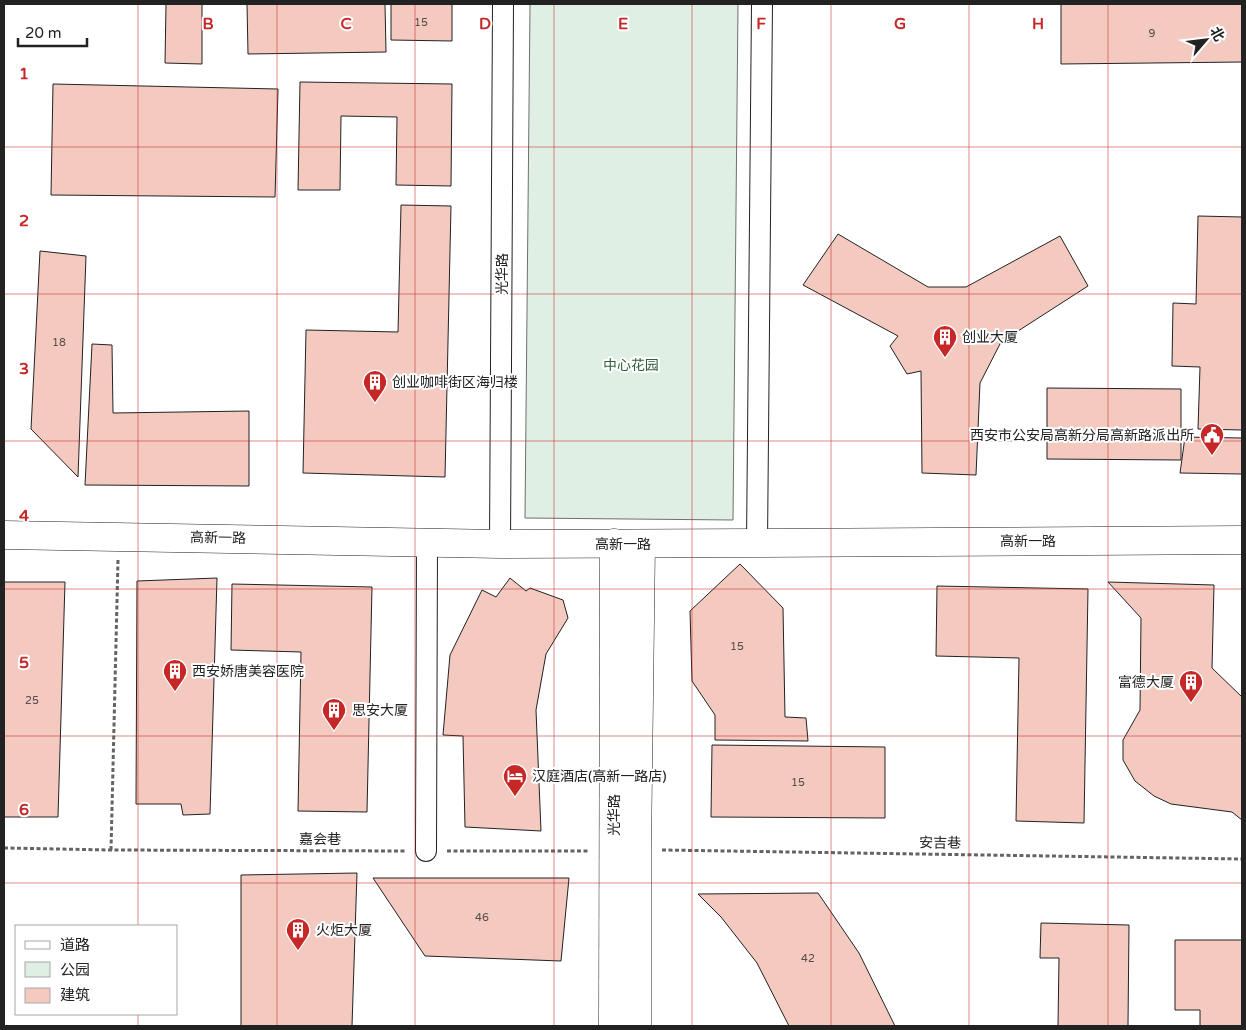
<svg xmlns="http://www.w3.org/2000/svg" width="1246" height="1030" viewBox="0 0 1246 1030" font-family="'Varela Round','Noto Sans SC',sans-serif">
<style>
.green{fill:#e0efe3;stroke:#6f6f6f}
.building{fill:#f3c9c0;stroke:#222}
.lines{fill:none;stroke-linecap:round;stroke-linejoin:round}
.street-casing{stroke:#222;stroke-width:22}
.secondary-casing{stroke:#222;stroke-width:29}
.path{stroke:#646464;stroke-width:3;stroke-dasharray:4 2.5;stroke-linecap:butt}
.street{stroke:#fff;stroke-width:20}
.secondary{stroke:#fff;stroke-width:28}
.grid{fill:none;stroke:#c62828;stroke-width:1;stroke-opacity:0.55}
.labels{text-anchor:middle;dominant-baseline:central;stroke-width:4;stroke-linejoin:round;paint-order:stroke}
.number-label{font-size:11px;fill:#564c4a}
.street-label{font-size:14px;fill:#222;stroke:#fff}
.poi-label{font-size:14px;fill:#222;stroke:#fff;text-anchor:start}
.park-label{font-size:14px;fill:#2f5e38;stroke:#fff}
.grid-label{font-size:16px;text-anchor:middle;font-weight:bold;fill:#c62828;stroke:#fff;stroke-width:4;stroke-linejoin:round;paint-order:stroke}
</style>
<rect width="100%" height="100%" fill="#fff"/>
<polygon class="green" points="530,4 738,4 733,520 525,518"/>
<g class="building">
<polygon points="166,4 202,4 202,64 165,63"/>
<polygon points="247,4 385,4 386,52 248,54"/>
<polygon points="391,4 452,4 452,41 391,40"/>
<polygon points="1061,4 1242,4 1242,62 1061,64"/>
<polygon points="300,82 452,84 451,186 396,185 397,117 341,116 340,190 298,190"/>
<polygon points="53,84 278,89 275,197 51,195"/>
<polygon points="401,205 451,206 445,477 303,473 306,330 398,332"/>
<polygon points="1198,216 1242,217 1242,430 1198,429 1200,367 1172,366 1173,303 1196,304"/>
<polygon points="838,234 928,287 966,287 1060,236 1088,286 1001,342 980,383 976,475 922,473 921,371 907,374 890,346 898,336 803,285"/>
<polygon points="40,251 86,256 78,477 31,429"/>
<polygon points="92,344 112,345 113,413 249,411 249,486 85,485"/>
<polygon points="1047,388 1181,389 1181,460 1047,459"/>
<polygon points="1185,437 1242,438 1242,474 1180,473"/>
<polygon points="740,564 783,608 785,717 806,718 808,741 715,740 715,715 692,681 690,611"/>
<polygon points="217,578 210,814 183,815 181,804 136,804 137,581"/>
<polygon points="510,578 526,591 530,588 563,600 568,618 546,654 536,710 541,831 465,827 463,736 443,735 450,655 482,590 496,597"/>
<polygon points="4,582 65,582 58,817 4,817"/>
<polygon points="1108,582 1214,585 1212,668 1242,697 1242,820 1232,812 1171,804 1154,796 1135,781 1123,760 1123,740 1140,710 1141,618"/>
<polygon points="232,584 372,587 367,812 298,811 301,652 231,650"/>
<polygon points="937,586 1088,589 1084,823 1016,821 1019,658 936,656"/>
<polygon points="712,745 885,747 885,818 711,817"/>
<polygon points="357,873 352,1026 241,1026 241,875"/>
<polygon points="373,878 569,878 561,961 425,956"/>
<polygon points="818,893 859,953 895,1026 789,1026 757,963 721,917 698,894"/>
<polygon points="1041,923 1129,925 1128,1026 1058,1026 1059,958 1040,958"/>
<polygon points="1175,940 1242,940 1242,1026 1200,1026 1200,1010 1175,1010"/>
</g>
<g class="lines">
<g class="street-casing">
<g id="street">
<polyline points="757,543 762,4"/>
<polyline points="500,544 503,4"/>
<polyline points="426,851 427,543"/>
</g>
</g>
<g class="secondary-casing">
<g id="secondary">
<polyline points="4,535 500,544 757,543 1242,540"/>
<polyline points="613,1026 614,543"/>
<polyline points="637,1026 637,850 641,544"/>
</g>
</g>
<g class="path">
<polyline points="4,848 111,850 406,851"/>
<polyline points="111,850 118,560"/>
<polyline points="662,850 1242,859"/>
<polyline points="447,851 588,851"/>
</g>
<use href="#street" class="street"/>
<use href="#secondary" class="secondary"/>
</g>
<path class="grid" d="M138,4v922M277,4v1022M415,4v1022M554,4v1022M692,4v1022M831,4v1022M969,4v1022M1108,4v1022M4,147h1238M4,294h1238M4,441h1238M4,589h1238M4,736h1238M4,883h1238M138,1014v12"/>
<defs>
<g id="building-pin" transform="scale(1.25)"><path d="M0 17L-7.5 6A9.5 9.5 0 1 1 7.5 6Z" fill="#c62828" stroke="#fff"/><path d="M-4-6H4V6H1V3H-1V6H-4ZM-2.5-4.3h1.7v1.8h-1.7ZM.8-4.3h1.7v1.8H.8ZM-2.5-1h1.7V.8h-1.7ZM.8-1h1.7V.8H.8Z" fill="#fff"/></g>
<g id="civic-pin" transform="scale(1.25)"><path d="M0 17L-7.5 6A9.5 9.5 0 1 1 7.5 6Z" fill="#c62828" stroke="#fff"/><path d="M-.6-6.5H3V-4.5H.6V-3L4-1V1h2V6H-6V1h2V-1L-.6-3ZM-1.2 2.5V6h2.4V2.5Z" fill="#fff"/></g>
<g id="hotel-pin" transform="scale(1.25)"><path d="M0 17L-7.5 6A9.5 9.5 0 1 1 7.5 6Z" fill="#c62828" stroke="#fff"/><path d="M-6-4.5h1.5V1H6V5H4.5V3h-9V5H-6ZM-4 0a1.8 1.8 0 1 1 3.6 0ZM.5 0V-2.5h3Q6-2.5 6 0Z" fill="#fff"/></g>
</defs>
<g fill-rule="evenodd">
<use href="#building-pin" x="945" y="337"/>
<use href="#building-pin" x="375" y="382"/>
<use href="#civic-pin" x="1212" y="435"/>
<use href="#building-pin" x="175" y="671"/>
<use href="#building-pin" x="1191" y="682"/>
<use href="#building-pin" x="334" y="710"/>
<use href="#hotel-pin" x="515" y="776"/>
<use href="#building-pin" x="298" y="930"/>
</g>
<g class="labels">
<g class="number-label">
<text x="421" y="22">15</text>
<text x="1152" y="33">9</text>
<text x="59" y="342">18</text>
<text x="737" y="646">15</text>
<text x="32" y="700">25</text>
<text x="798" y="782">15</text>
<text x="482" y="917">46</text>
<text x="808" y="958">42</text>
</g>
<g class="street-label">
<text transform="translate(502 274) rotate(-90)">光华路</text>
<text transform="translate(218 538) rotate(1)">高新一路</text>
<text x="1028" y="541">高新一路</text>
<text x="623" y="544">高新一路</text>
<text transform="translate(614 815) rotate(-90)">光华路</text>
<text x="320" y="839">嘉会巷</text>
<text transform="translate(940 843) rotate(1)">安吉巷</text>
</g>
<g class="poi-label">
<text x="962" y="337">创业大厦</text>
<text x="392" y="382">创业咖啡街区海归楼</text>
<text x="1194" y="435" text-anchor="end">西安市公安局高新分局高新路派出所</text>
<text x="192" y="671">西安娇唐美容医院</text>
<text x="1174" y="682" text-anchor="end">富德大厦</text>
<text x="352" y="710">思安大厦</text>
<text x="532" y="776">汉庭酒店(高新一路店)</text>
<text x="316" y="930">火炬大厦</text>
</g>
<g class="park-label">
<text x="631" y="365">中心花园</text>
</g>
</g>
<g class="grid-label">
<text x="208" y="29">B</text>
<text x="346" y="29">C</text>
<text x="485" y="29">D</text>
<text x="623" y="29">E</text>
<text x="761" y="29">F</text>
<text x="900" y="29">G</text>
<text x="1038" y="29">H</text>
<text x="24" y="79">1</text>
<text x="24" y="226">2</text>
<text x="24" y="374">3</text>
<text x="24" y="521">4</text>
<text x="24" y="668">5</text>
<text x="24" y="815">6</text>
</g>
<rect width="1246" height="1030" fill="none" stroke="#222222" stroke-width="10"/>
<rect x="15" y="925" width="162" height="90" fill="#ffffff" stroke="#a7a7a7"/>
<rect x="25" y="941" width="25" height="8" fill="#ffffff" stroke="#a7a7a7"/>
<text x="60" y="950" font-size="15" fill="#222222">道路</text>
<rect x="25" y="962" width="25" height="15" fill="#e0efe3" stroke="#a7a7a7"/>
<text x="60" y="975" font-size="15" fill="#222222">公园</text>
<rect x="25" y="988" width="25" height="15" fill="#f3c9c0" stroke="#a7a7a7"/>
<text x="60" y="1000" font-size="15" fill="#222222">建筑</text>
<g transform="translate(1206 40) rotate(62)" stroke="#ffffff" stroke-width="4" paint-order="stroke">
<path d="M0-4L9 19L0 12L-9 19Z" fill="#222222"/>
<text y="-8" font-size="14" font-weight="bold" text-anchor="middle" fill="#222222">北</text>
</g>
<path d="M18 38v8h69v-8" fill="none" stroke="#222222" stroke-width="2.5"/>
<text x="25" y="38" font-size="15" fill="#222222" stroke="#ffffff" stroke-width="4" paint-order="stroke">20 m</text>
</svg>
